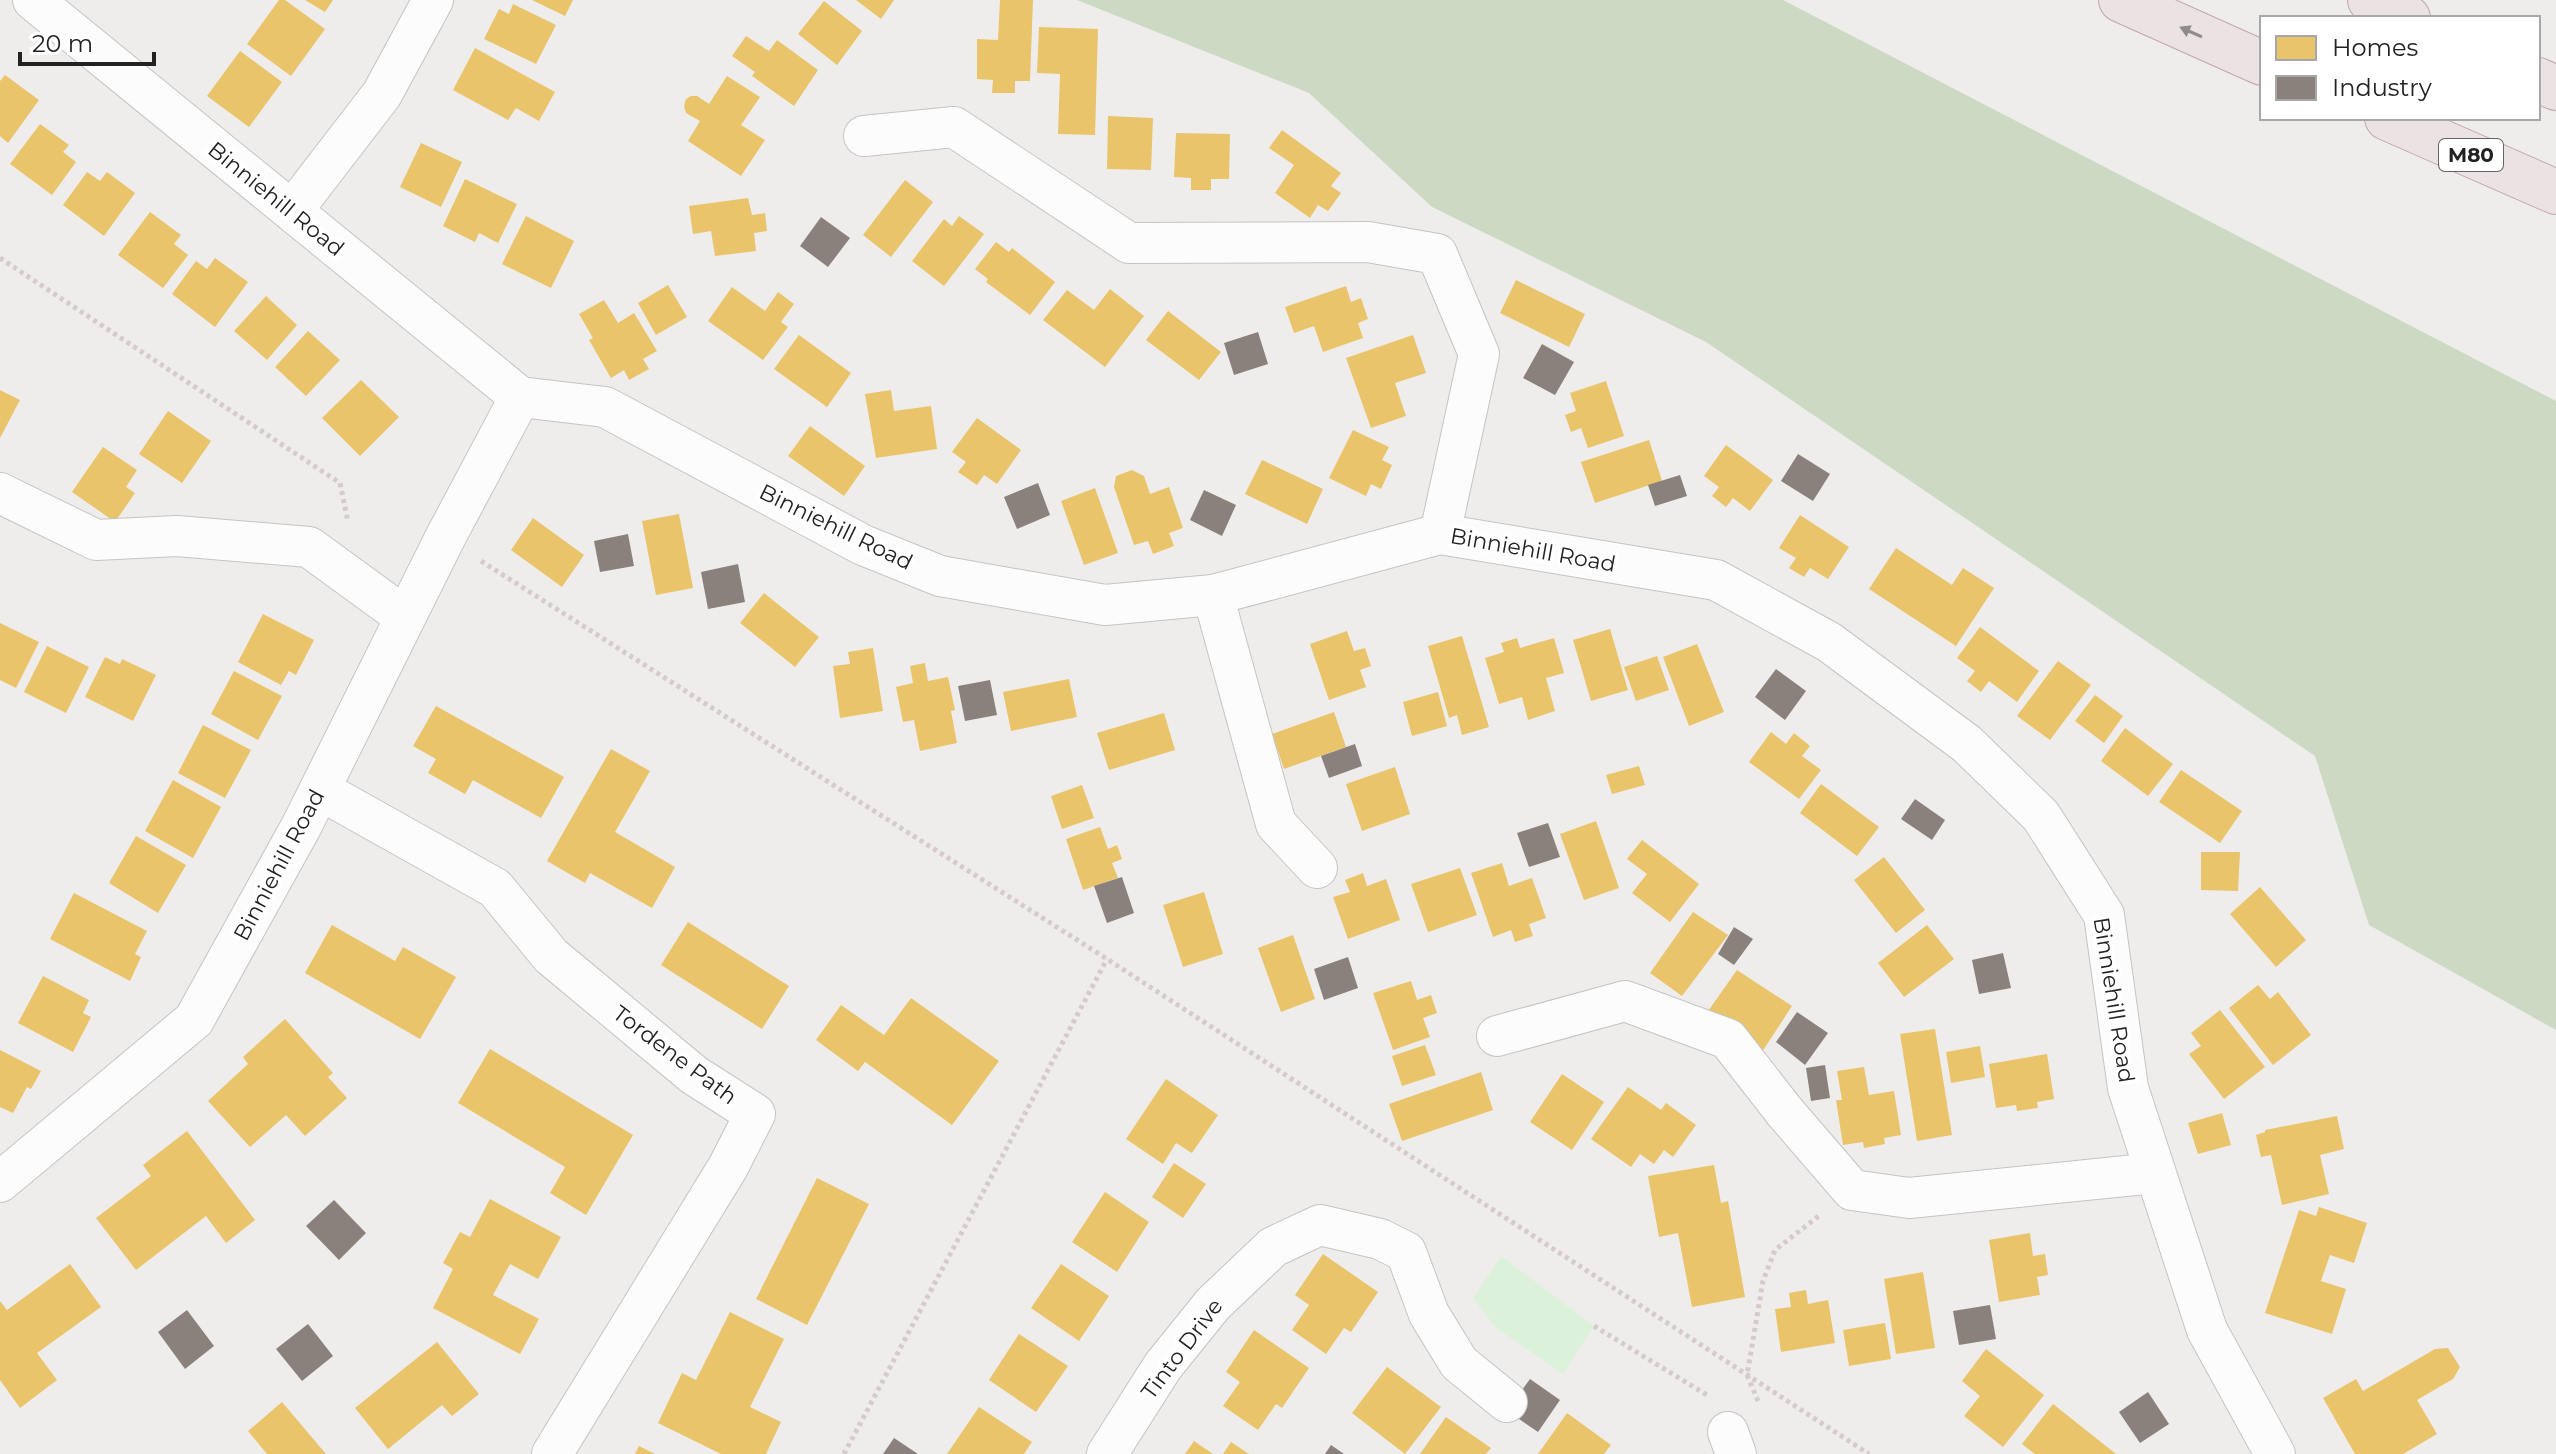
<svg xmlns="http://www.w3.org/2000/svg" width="2556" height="1454" viewBox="0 0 2556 1454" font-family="Montserrat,sans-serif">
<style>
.forest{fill:#cddac3}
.park{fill:#dcf1da}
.homes{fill:#e9c46a}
.industry{fill:#8a817c}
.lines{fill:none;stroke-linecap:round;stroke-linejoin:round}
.street-casing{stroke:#c5c4c3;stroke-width:42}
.highway-casing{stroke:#c1a5af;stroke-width:46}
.path{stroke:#d6cbcb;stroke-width:5;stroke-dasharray:4 4;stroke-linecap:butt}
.street{stroke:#fdfcfc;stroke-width:40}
.highway{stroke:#eae2e3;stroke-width:44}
.oneway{fill:#908c8c}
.labels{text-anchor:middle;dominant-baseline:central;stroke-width:8;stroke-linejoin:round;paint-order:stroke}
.shield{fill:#fff;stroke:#646464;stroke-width:2}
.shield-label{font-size:20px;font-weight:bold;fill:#222}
.street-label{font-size:22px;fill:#222;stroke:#fff}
</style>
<rect width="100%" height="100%" fill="#efedeb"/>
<polygon class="forest" points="1077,0 1783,0 2556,401 2556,1030 2369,925 2315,756 1706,342 1432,207 1309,93"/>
<polygon class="park" points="1501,1256 1594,1326 1563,1374 1495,1327 1473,1298"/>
<g class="homes">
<polygon points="279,0 285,0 325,29 291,76 247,44"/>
<polygon points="305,0 333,0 325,12"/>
<polygon points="532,0 573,0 565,16"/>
<polygon points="856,0 894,0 881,19"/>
<polygon points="1000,0 1033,0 1030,81 1015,81 1015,93 992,93 993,80 977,79 977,39 998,40"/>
<polygon points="824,1 862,31 837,65 798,34"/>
<polygon points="513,4 556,25 536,64 484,39 499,9 509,14"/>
<polygon points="1039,27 1098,29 1095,135 1058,134 1060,74 1037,73"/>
<polygon points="746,36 769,51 777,40 818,70 794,106 752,76 755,72 732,56"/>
<polygon points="475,48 555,92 539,121 516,108 508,120 453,90"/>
<polygon points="240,51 282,82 249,127 207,96"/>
<polygon points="5,75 39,100 8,143 0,136 0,81"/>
<polygon points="727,76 760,97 741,125 765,140 741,176 688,141 700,121 686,113 684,106 686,99 691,96 697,96 709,104"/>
<polygon points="1108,116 1153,118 1151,170 1107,169"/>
<polygon points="40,124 69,145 63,152 76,162 52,195 10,164"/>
<polygon points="1282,130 1341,173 1331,186 1341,193 1328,211 1318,205 1310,218 1275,193 1294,165 1269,148"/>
<polygon points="1176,133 1230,134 1229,179 1211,179 1211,190 1191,190 1191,178 1174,177"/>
<polygon points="421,143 462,162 441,207 400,187"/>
<polygon points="87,172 100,181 107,172 135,193 104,236 63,205"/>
<polygon points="465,179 517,204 498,243 479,233 475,242 443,226"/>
<polygon points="905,180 933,202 891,257 863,235"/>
<polygon points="748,198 752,215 765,213 767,231 754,233 756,251 715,256 711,231 693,234 689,206"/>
<polygon points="150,212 181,235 174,244 188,255 163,288 118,255"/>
<polygon points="526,216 574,241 551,288 502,264"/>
<polygon points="959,216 984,234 944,286 912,261 944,219 952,226"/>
<polygon points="996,242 1009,252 1012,248 1055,282 1030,315 986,282 988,279 975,269"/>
<polygon points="215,258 248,282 215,327 172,294 196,261 207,269"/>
<polygon points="1516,280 1585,314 1569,347 1500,313"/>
<polygon points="668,285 687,317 656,335 638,303"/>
<polygon points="1346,286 1351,302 1361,298 1368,319 1358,323 1363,338 1323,352 1314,326 1294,333 1285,307"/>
<polygon points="732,287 765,311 778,292 794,304 781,322 788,327 763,360 708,321"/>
<polygon points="1110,289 1144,316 1105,367 1043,320 1067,290 1094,310"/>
<polygon points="266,296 297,325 267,360 234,331"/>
<polygon points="604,300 618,323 634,313 657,351 643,359 649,369 629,380 624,370 611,378 589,340 593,338 579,314"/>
<polygon points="1168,311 1221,352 1199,380 1146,340"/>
<polygon points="308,331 340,360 306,396 275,367"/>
<polygon points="799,335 851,373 827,407 774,369"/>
<polygon points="1413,335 1426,373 1395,383 1406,416 1371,428 1346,358"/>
<polygon points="361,380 399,417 360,456 322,418"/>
<polygon points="1606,381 1624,436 1588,448 1581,428 1571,432 1565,415 1576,411 1570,393"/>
<polygon points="0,390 20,400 0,438"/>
<polygon points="891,390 894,411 931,406 937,449 876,458 865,394"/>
<polygon points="168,411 211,441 182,483 139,454"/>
<polygon points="977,418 1021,450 997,484 984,475 977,485 958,472 966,462 952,452"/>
<polygon points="810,426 865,466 844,496 788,456"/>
<polygon points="1353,430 1389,447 1382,460 1392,465 1381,489 1371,484 1366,496 1329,478"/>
<polygon points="1649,440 1662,481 1595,503 1581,462"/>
<polygon points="1726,445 1773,480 1750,511 1733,498 1726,507 1712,496 1719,487 1704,476"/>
<polygon points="103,447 137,470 126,487 135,493 115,522 72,492"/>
<polygon points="1262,460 1323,489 1307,524 1245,494"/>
<polygon points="1132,470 1144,476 1150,494 1169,487 1183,528 1169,533 1174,546 1153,554 1148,541 1134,545 1114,487 1116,476"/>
<polygon points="1095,488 1118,553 1084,565 1061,501"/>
<polygon points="679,514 693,588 656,595 642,521"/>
<polygon points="1800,515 1849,547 1828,579 1810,568 1804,577 1789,568 1796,558 1779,548"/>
<polygon points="533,518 584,555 562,587 511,550"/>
<polygon points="1896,548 1952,585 1963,568 1994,588 1956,646 1869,589"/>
<polygon points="764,593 819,637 795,667 740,623"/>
<polygon points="263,614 314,640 296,675 289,671 281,685 238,662"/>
<polygon points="0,623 39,642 16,688 0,680"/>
<polygon points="1980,627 2039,671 2017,702 1989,681 1981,692 1967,681 1975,671 1957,658"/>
<polygon points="1610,629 1628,690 1591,701 1573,640"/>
<polygon points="1347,631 1354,651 1365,648 1371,666 1360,670 1366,687 1329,700 1310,644"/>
<polygon points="1462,636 1489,727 1462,735 1457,715 1449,718 1428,646"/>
<polygon points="1517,638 1520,648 1554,638 1564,673 1546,678 1555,711 1528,720 1522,697 1499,704 1485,658 1504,652 1501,643"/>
<polygon points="1697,644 1724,712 1689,726 1663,657"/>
<polygon points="47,646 89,667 66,713 24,692"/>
<polygon points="873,648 883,711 840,718 833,666 850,664 848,652"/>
<polygon points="1657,656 1669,690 1636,701 1624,667"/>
<polygon points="105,657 120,664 122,659 156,675 133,721 85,697"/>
<polygon points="2058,661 2091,685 2050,740 2017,716"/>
<polygon points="925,663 928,681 948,677 955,710 951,711 957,743 920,751 914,720 903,722 896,687 913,683 910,666"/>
<polygon points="234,671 282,696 258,740 211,714"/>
<polygon points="1069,679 1077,717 1011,731 1003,692"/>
<polygon points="1438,692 1447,726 1412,736 1403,702"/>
<polygon points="2095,695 2123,716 2104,743 2075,721"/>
<polygon points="436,706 564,777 541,818 473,780 465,794 428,773 436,759 413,746"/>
<polygon points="1334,712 1346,747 1284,769 1272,734"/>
<polygon points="1164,713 1175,750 1109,770 1097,733"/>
<polygon points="203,725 251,750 225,798 178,773"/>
<polygon points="2125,728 2173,764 2148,796 2101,761"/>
<polygon points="1771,732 1786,744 1794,733 1810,746 1802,756 1821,770 1799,799 1749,762"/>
<polygon points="611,749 650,771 615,832 675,867 652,908 590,873 585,883 547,861"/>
<polygon points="1639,766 1645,785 1612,794 1606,775"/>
<polygon points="1395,767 1410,814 1362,831 1346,784"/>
<polygon points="2181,770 2242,811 2220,843 2159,802"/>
<polygon points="173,780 221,807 193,858 145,831"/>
<polygon points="1821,784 1879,827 1857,856 1800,813"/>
<polygon points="1082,785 1094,818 1062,829 1051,796"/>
<polygon points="1596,821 1619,888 1584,900 1560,834"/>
<polygon points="1100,827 1108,849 1117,845 1122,859 1112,863 1118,878 1083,890 1066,839"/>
<polygon points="136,836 186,865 158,913 109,883"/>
<polygon points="1642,840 1699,884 1670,922 1632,893 1647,874 1627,859"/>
<polygon points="2201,852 2240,852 2238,891 2201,890"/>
<polygon points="1884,857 1925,910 1896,933 1854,880"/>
<polygon points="1502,863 1509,886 1532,878 1546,918 1529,924 1533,936 1515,942 1511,930 1493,937 1471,873"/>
<polygon points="1460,868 1477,915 1428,932 1411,884"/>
<polygon points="1363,873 1367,886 1386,879 1400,920 1348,939 1333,897 1350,892 1345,880"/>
<polygon points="2260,887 2306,940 2276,967 2230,914"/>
<polygon points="1204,892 1223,954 1183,967 1163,905"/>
<polygon points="74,893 147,931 135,954 141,957 130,981 50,939"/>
<polygon points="1693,912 1728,935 1682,996 1650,973"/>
<polygon points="688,922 789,986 762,1029 661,965"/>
<polygon points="332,925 395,961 403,947 456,977 420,1039 305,973"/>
<polygon points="1927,925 1954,959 1904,997 1878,963"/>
<polygon points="1293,935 1315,999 1281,1012 1258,948"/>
<polygon points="1737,970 1792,1006 1762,1052 1706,1014"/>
<polygon points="43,976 89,1000 83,1013 91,1017 73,1052 18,1023"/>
<polygon points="1411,981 1417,1000 1431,995 1437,1013 1423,1018 1430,1037 1393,1050 1373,993"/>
<polygon points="2258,985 2270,999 2278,992 2311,1035 2273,1065 2229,1008"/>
<polygon points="911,998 999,1061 952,1125 865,1062 858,1071 816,1040 841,1005 884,1035"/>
<polygon points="2220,1010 2265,1067 2224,1099 2189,1054 2201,1046 2191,1033"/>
<polygon points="285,1019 333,1073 328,1077 347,1098 305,1136 286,1115 250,1147 208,1101 248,1064 243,1057"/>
<polygon points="1935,1029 1952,1135 1917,1141 1900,1034"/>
<polygon points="1425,1045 1436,1075 1402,1086 1392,1056"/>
<polygon points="1980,1046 1985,1077 1951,1083 1946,1052"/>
<polygon points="490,1049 633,1135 586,1215 550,1193 565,1167 458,1103"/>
<polygon points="0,1050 41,1071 31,1089 27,1087 13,1113 0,1107"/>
<polygon points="2047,1054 2054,1099 2037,1102 2038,1108 2017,1111 2016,1105 1996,1108 1989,1064"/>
<polygon points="1864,1067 1869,1095 1894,1091 1901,1135 1884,1138 1885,1144 1864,1148 1863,1142 1843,1145 1836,1100 1842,1100 1837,1071"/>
<polygon points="1481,1072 1493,1110 1402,1141 1389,1104"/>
<polygon points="1562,1074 1604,1102 1572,1150 1530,1122"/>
<polygon points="1166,1079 1218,1115 1192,1153 1176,1143 1163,1164 1126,1139"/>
<polygon points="1628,1087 1661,1110 1666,1103 1696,1125 1673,1157 1664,1150 1654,1164 1640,1154 1631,1167 1591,1139"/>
<polygon points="2222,1113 2231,1145 2198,1154 2188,1123"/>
<polygon points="2337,1116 2344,1149 2320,1155 2329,1194 2282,1205 2271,1155 2261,1157 2256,1135 2265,1132 2265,1130"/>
<polygon points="187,1131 255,1220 226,1243 206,1216 136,1270 96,1218 151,1176 143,1165"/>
<polygon points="1174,1163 1206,1184 1183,1218 1152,1197"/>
<polygon points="1714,1165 1721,1203 1728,1201 1745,1297 1692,1307 1678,1233 1659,1237 1648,1176"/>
<polygon points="817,1178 869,1204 807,1325 756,1299"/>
<polygon points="1105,1192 1149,1222 1117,1272 1072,1242"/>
<polygon points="490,1199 561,1237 538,1279 510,1264 493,1295 539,1319 520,1354 433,1308 453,1269 443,1263 460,1232 470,1237"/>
<polygon points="2319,1207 2367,1223 2354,1263 2330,1255 2321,1281 2346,1289 2332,1334 2265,1313 2299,1210 2316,1216"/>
<polygon points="2030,1233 2033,1256 2045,1254 2048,1275 2037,1277 2040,1295 1999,1302 1989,1240"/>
<polygon points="1323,1254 1378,1292 1351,1332 1344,1328 1326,1354 1292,1330 1309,1305 1295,1295"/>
<polygon points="70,1264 101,1307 37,1353 57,1380 20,1408 0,1380 0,1301 7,1310"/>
<polygon points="1061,1264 1109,1296 1079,1341 1031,1308"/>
<polygon points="1923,1272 1935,1348 1896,1354 1884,1279"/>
<polygon points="1806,1290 1808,1304 1828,1300 1835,1343 1781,1352 1775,1309 1791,1307 1789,1293"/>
<polygon points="730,1312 784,1339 750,1407 781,1422 766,1454 721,1454 658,1423 682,1373 696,1380"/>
<polygon points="1885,1323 1891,1359 1849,1366 1843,1330"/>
<polygon points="1254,1330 1309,1368 1282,1408 1276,1404 1258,1430 1223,1406 1240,1382 1226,1372"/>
<polygon points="1019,1334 1068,1366 1036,1412 989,1380"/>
<polygon points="437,1342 479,1394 452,1416 442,1405 388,1449 355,1408"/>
<polygon points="2448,1348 2460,1367 2453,1379 2417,1400 2437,1434 2403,1454 2355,1454 2323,1398 2356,1379 2363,1391 2435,1349"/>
<polygon points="1986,1349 2044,1395 2003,1447 1964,1416 1980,1396 1962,1381"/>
<polygon points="1387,1367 1441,1407 1405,1454 1352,1413"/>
<polygon points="282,1402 326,1454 267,1454 248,1431"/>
<polygon points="2053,1404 2116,1454 2035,1454 2022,1444"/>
<polygon points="979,1407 1032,1442 1024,1454 947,1454"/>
<polygon points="1567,1413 1611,1445 1604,1454 1538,1454"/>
<polygon points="1446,1417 1491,1448 1486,1454 1420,1454"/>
<polygon points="1194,1441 1213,1454 1185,1454"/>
<polygon points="1231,1442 1249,1454 1223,1454"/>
<polygon points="639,1446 655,1454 635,1454"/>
</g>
<g class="industry">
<polygon points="821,217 850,238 828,267 800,246"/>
<polygon points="1258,332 1268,364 1234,375 1224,343"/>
<polygon points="1542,344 1574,362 1555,395 1523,378"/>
<polygon points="1798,454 1830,474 1813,501 1781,481"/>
<polygon points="1680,475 1687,496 1655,506 1648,485"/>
<polygon points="1038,483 1050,515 1017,529 1004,497"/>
<polygon points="1204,490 1236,505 1222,536 1190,520"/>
<polygon points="628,534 634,566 600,572 594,541"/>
<polygon points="738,564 745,602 708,609 701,572"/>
<polygon points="1776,669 1806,691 1785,720 1755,697"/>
<polygon points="990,680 997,715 965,721 958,686"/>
<polygon points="1355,744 1362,766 1329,778 1321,756"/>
<polygon points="1915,799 1945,820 1932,840 1901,819"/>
<polygon points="1548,823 1560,857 1529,867 1517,833"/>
<polygon points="1122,877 1134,913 1107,923 1094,886"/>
<polygon points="1734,927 1753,939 1734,965 1718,954"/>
<polygon points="2003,953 2011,988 1979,994 1972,960"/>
<polygon points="1348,957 1358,988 1324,1000 1314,969"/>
<polygon points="1797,1012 1828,1033 1805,1065 1776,1042"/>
<polygon points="1825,1065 1830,1098 1811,1101 1806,1068"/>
<polygon points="334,1200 366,1233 339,1260 306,1226"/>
<polygon points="1990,1305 1996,1339 1959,1345 1953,1311"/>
<polygon points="187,1310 214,1346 185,1369 158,1332"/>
<polygon points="308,1324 333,1356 302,1381 276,1349"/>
<polygon points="1530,1379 1560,1400 1538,1432 1507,1411"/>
<polygon points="2148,1392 2169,1424 2140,1443 2119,1412"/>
<polygon points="894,1438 918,1454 883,1454"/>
<polygon points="1331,1445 1344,1454 1325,1454"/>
</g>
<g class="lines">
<g class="street-casing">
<g id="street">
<polyline points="33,0 520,397"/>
<polyline points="864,136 954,127 1129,243 1368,242 1437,254 1479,354 1440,534"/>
<polyline points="292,211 382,94 433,0"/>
<polyline points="0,493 96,540 177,536 309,547 405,617"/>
<polyline points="1213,595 1276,824 1317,868"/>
<polyline points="320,790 495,888 551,956 694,1075 755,1114 728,1167 552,1454"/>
<polyline points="1497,1036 1625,1001 1728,1039 1784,1111 1852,1190 1909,1198 2155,1173"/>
<polyline points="0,1182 194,1020 302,825 445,538 520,397 605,407 863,545 940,576 1105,605 1213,595 1440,534 1716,580 1829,642 1967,744 2041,816 2104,915 2128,1088 2207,1330 2275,1454"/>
<polyline points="1728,1432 1736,1454"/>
<polyline points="1107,1454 1163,1366 1213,1304 1273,1247 1320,1225 1380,1239 1406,1252 1429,1314 1459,1363 1507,1402"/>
</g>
</g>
<g class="highway-casing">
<g id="highway">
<polyline points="2121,0 2262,63"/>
<polyline points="2370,0 2408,18"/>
<polyline points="2538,80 2556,88"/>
<polyline points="2387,118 2556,192"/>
</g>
</g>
<g class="path">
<polyline points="0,258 340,483 348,522"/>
<polyline points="481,561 1107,959 1869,1454"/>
<polyline points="1594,1326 1707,1395"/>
<polyline points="1758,1401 1747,1375 1763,1281 1775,1250 1820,1215"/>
<polyline points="844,1454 1107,959"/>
</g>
<use href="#street" class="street"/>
<use href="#highway" class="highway"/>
</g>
<defs><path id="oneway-solid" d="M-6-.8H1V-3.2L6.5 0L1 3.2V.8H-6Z" transform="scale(2)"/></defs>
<use class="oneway" href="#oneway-solid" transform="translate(2191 32) rotate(-156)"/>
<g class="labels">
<rect class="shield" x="2439" y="139" width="64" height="32" rx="6"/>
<g class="shield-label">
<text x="2471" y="155">M80</text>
</g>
<g class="street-label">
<text transform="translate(276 199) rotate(39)">Binniehill Road</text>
<text transform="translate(836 527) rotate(26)">Binniehill Road</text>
<text transform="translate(1533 550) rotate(10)">Binniehill Road</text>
<text transform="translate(279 865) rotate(-62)">Binniehill Road</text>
<text transform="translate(2114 1000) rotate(81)">Binniehill Road</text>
<text transform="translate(675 1055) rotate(37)">Tordene Path</text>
<text transform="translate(1182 1349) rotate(-53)">Tinto Drive</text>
</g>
</g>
<rect x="2260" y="16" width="280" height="104" fill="#ffffff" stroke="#a7a7a7" stroke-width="2"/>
<rect x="2276" y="36" width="40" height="24" fill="#e9c46a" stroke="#a7a7a7" stroke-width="2"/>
<text x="2332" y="56" font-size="24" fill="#222222">Homes</text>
<rect x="2276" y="76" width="40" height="24" fill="#8a817c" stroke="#a7a7a7" stroke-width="2"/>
<text x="2332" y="96" font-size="24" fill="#222222">Industry</text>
<path d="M20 52v12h134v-12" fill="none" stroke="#222222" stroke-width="4"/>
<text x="32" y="52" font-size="24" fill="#222222" stroke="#ffffff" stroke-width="6" paint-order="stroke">20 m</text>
</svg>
